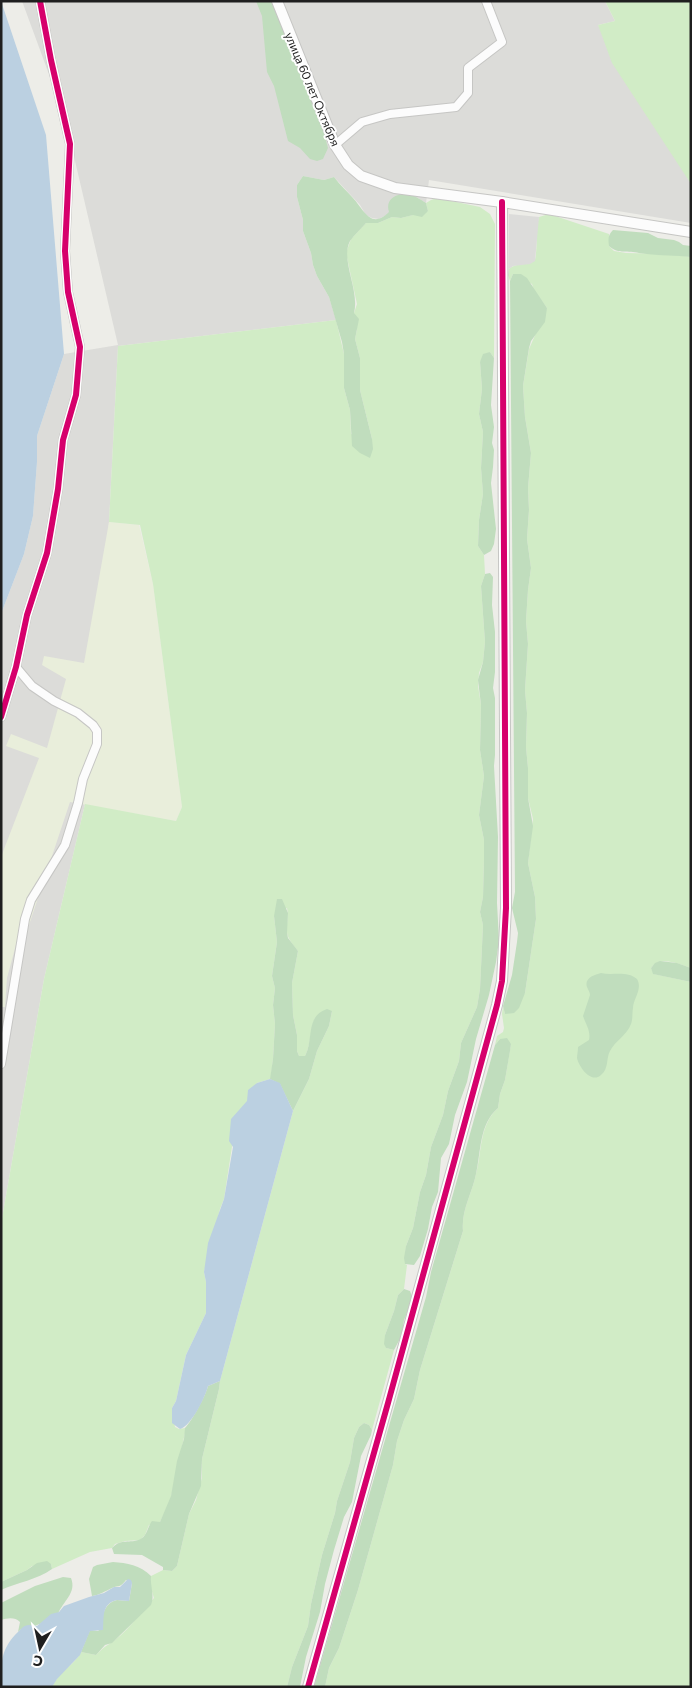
<svg xmlns="http://www.w3.org/2000/svg" width="692" height="1688" viewBox="0 0 692 1688" font-family="Commissioner,sans-serif">
<style>
.residential{fill:#dcdcd9}
.farmland{fill:#e9eedb}
.grass{fill:#d1ecc6}
.forest{fill:#c0ddbd}
.parking{fill:#dcdcda}
.water{fill:#bbd0e1}
.lines{fill:none;stroke-linecap:round;stroke-linejoin:round}
.minor-casing{stroke:#c6c6c4;stroke-width:10}
.tertiary-casing{stroke:#c6c6c4;stroke-width:12}
.minor{stroke:#fcfcfc;stroke-width:8}
.tertiary{stroke:#fcfcfc;stroke-width:10}
.cycleway-casing{stroke:#fff;stroke-width:9}
.cycleway{stroke:#d6006c;stroke-width:6}
.labels{text-anchor:middle;dominant-baseline:central;stroke-width:4;stroke-linejoin:round;paint-order:stroke}
.street-label{font-size:12px;fill:#1f1f1f;stroke:#fff}
</style>
<rect width="100%" height="100%" fill="#edede8"/>
<polygon class="residential" points="22,1 605,1 615,21 598,25 691,184 691,223 429,180 426,203 418,198 379,219 372,218 366,215 360,205 334,177 324,180 303,176 297,185 297,197 303,220 303,231 311,253 313,265 317,276 329,297 336,320 118,346 109,522 85,804 44,979 1,1224 1,614 24,554 33,516 37,462 37,436 64,354 118,345 65,118"/>
<polygon class="farmland" points="109,522 139,525 153,584 182,807 176,821 70,802 27,931 20,930 7,978 5,1007 1,1007 1,857 39,758 6,746 11,734 47,748 66,679 42,665 44,656 84,663"/>
<g class="grass">
<polygon points="605,1 691,1 691,184 612,63 598,25 615,21"/>
<path d="M437,198l43,9 10,7 5,10 -1,134 -4,-6 -10,10 2,27 -3,25 4,18 -2,36 2,26 -4,26 -1,26 6,9 1,19 -4,12 4,56 -2,20 -4,11 -1,13 3,19 -1,45 4,26 -5,39 5,25v19l-1,38 -3,15 3,13 -3,64 -3,18 -16,36 -2,18 -11,30 -5,24 -12,32 -5,28 -6,17 -7,36 -7,18 -1,18 2,1 -3,24 -6,6 -4,16 -9,24 1,13 8,2 -22,80 -3,-5 -5,-2 -5,4 -5,11 -4,24 -13,39 -2,12 -13,42 -11,49 -3,22 -16,41 -5,20h-235c6,-15 23,-22 29,-35l15,3c8,-9 16,-12 25,-20 12,-11 22,-25 33,-37l-4,-13 1,-9 12,-6 9,1 5,-5 12,-52 7,-14 6,-22v-19l17,-70 1,-8 73,-270 16,-32 8,-28 12,-25 3,-15 -17,7c-5,12 -4,27 -10,38h-6l-2,-5v-16l-4,-20 -1,-32 6,-32c-4,-5 -10,-12 -11,-18 -1,-9 2,-16 0,-25l-13,8 3,26 -5,34 3,12 -2,17 2,19 -2,35 -2,18 -1,2 -13,4 -9,18 -11,13 -13,85 -4,10 -16,63 2,10v31l-20,42 -10,46 -4,7 3,19 4,2 6,-1v5l-15,69 -10,20 -11,3 -4,10 -5,5 -15,1 -10,3 -3,4 -22,4 -38,17 -1,-5 -19,2 -5,4 -26,12v-358l43,-245 41,-175 91,17 6,-14 -29,-223 -13,-59 -31,-3 9,-176 218,-26 8,34v34l6,22 1,24 21,5 -12,-49v-32l-5,-19 2,-10 -3,-16 3,-9 -11,-51 5,-14 15,-16h12l14,-6 9,1 27,-7 -2,-8 5,-3z"/>
<path d="M549,214l60,20v12l5,5 12,2 43,1 22,3v711c-12,-4 -31,-13 -40,0l3,6 37,8v705h-366l4,-19 10,-20 19,-58 35,-125 4,-24 7,-21 10,-21 6,-29 43,-139c-2,-21 9,-37 13,-57 6,-22 3,-49 22,-66l2,-14 5,-14 6,-36 -11,-5 -5,6 2,-9 6,-4 1,-4 -2,-14 1,-8 2,8 20,-21 11,-74 -1,-22 -7,-34 5,-44 -5,-21v-30l-2,-21 1,-34 -2,-23 3,-46 -2,-23 2,-31 3,-22 -4,-29 2,-29 -1,-22 3,-35 -6,-36 -2,-31 6,-37 18,-41 -13,-18 -2,-6 -19,-10 -3,7 -2,-6 1,-6c8,-7 18,-3 26,-9 3,-14 0,-29 4,-43z"/>
</g>
<g class="forest">
<polygon points="256,1 273,1 323,129 328,148 323,159 317,161 310,159 300,148 288,141 274,86 267,72 262,16"/>
<path d="M303,176l21,4 10,-3c6,8 13,14 19,21 11,12 18,32 36,14 -4,-12 6,-19 18,-18 7,1 13,5 19,9l2,8 -6,6 -9,-2 -12,3 -9,-1 -14,6h-12c-5,6 -12,12 -16,18 -10,19 10,49 4,72l5,6 -4,20 5,19v32l12,49 1,10 -3,9 -10,-5 -8,-7 -2,-36 -6,-22v-34l-2,-12 -13,-45 -12,-21 -4,-11 -2,-12 -8,-22v-11l-6,-23v-12z"/>
<path d="M613,230l35,3 10,5 16,2 5,2 4,3 8,1v11c-18,-2 -35,-1 -52,-4 -11,-3 -20,2 -30,-7 -1,-7 -1,-11 4,-16z"/>
<polygon points="513,274 521,274 527,278 547,308 545,322 531,341 529,348 523,386 525,417 531,453 528,488 529,510 527,539 531,568 528,590 526,621 528,644 525,690 527,713 526,747 528,768 528,798 533,826 528,863 535,897 536,919 525,993 519,1008 514,1013 505,1014 503,1006 512,975 517,942 518,933 512,908 515,892 510,281"/>
<polygon points="490,352 494,358 491,405 494,427 492,443 494,450 493,467 491,483 496,529 494,544 491,551 484,555 478,546 479,520 483,494 481,468 483,432 479,414 482,389 480,362 483,354"/>
<polygon points="490,573 493,577 492,605 495,632 495,672 493,688 495,698 495,755 494,766 498,837 497,903 499,940 496,962 489,995 476,1039 467,1082 455,1115 449,1144 441,1158 438,1192 432,1207 428,1229 420,1256 414,1265 405,1264 404,1258 406,1246 413,1228 420,1192 426,1175 431,1147 443,1115 448,1091 459,1061 461,1043 477,1007 480,989 483,925 480,912 483,897 484,859 484,840 479,815 484,776 480,750 481,705 478,680 483,662 485,642 481,586 485,574"/>
<path d="M277,899h5l6,14 -1,20 1,5 10,13 -6,32 1,32 4,20v16l2,5h6c9,-16 0,-40 22,-47l5,2 -3,15 -12,25 -8,28 -16,32 -13,-27 -10,-5 3,-20 2,-35 -2,-19 2,-17 -3,-12 5,-34 -3,-26z"/>
<polygon points="660,961 677,963 691,968 691,982 653,974 651,968 655,963"/>
<path d="M601,973c12,3 25,-3 36,6 6,10 -4,20 -4,29 -1,5 0,11 -2,16 -4,11 -16,17 -21,27 -4,7 -1,18 -9,24 -10,9 -22,-8 -24,-17 0,-3 1,-7 1,-11l11,-7c2,-9 -3,-15 -6,-24l7,-21c0,-3 -2,-5 -3,-8 -3,-9 7,-12 14,-14z"/>
<path d="M507,1038l4,6 -1,7 -5,29 -5,14 -2,14c-19,16 -17,44 -22,66 -4,20 -15,36 -13,57l-43,139 -6,29 -10,21 -7,21 -4,24 -35,125 -19,58 -10,20 -4,19h-11l112,-390 5,-25 64,-227 5,-6z"/>
<polygon points="404,1289 410,1291 413,1299 404,1320 402,1335 394,1350 386,1348 384,1344 385,1335 394,1311 398,1295"/>
<path d="M220,1381l-1,8 -17,70 -1,27 -12,28 -12,52 -5,5 -9,-1v-3l-21,-12 -28,-1 -2,-6c10,-11 20,-3 30,-10 5,-3 6,-12 10,-17l8,1 11,-26 6,-35 7,-22 1,-11c7,-7 21,-33 23,-42z"/>
<polygon points="364,1423 369,1425 372,1430 371,1435 361,1456 352,1502 344,1517 334,1550 325,1584 320,1612 306,1657 300,1687 287,1687 292,1667 308,1626 311,1604 322,1555 335,1513 337,1501 350,1462 354,1438 359,1427"/>
<path d="M47,1561l4,3 1,5c-15,11 -34,13 -51,21v-8l26,-12 10,-7z"/>
<path d="M113,1562c14,1 27,3 38,14 -1,10 4,20 0,29l-39,38 -7,2 -9,10 -15,-3 9,-22 8,1 5,-4c-2,-10 1,-24 14,-27 3,0 8,1 12,1l3,-18 -6,-3c-6,8 -7,5 -14,8 -7,3 -12,7 -20,8l-3,-17 4,-12 4,-2z"/>
<path d="M63,1577l8,1c6,15 -8,23 -13,36 -11,1 -11,8 -21,11 -7,3 -13,1 -19,7l2,-10c-5,-5 -12,-4 -19,-2v-17l34,-17z"/>
</g>
<polygon class="parking" points="509,214 539,217 535,261 530,264 513,266 509,269"/>
<g class="water">
<polygon points="1,1 46,135 64,354 37,436 37,462 33,516 24,554 1,614"/>
<path d="M270,1079l10,4 13,28 -73,270 -12,5c-3,12 -17,40 -28,43l-8,-6v-15l4,-7 10,-46 20,-42v-31l-2,-10 4,-29 16,-44 9,-52 -4,-6 2,-22 16,-18 1,-11 9,-7z"/>
<path d="M128,1579l3,1 1,3 -3,18c-4,0 -9,-1 -12,-1 -16,3 -13,19 -14,30l-13,1 -10,24 -23,24 -5,8h-51c0,-24 -1,-38 18,-56 2,-2 5,-6 10,-6 2,0 5,1 8,1l14,-12 8,-2 5,-6 25,-9 15,-4 10,-6h6z"/>
</g>
<g class="lines">
<g class="minor-casing">
<g id="minor">
<polyline points="335,145 362,122 390,114 456,107 468,93 468,68 502,42 486,1"/>
<polyline points="1,717 16,667 27,615 47,553 58,489 63,440 76,395 80,347 68,292 65,251 70,144 51,60 40,1"/>
<polyline points="1,1064 25,919 31,900 65,845 78,803 83,779 97,744 97,731 93,725 78,713 54,701 32,686 16,667"/>
</g>
</g>
<g class="tertiary-casing">
<g id="tertiary">
<polyline points="277,1 335,145 348,165 361,176 395,188 502,202 691,232"/>
<polyline points="308,1687 388,1403 497,1005 502,981 506,908 502,202"/>
</g>
</g>
<use href="#minor" class="minor"/>
<use href="#tertiary" class="tertiary"/>
<g class="cycleway-casing">
<g id="cycleway">
<polyline points="1,717 16,667 27,615 47,553 58,489 63,440 76,395 80,347 68,292 65,251 70,144 51,60 40,1"/>
<polyline points="308,1687 388,1403 497,1005 502,981 506,908 502,202"/>
</g>
</g>
<use href="#cycleway" class="cycleway"/>
</g>
<g class="labels">
<g class="street-label">
<text transform="translate(313 89) rotate(67)">улица 60 лет Октября</text>
</g>
</g>
<rect width="692" height="1688" fill="none" stroke="#1f1f1f" stroke-width="5"/>
<g transform="translate(40 1648) rotate(189)" stroke="#ffffff" stroke-width="4" paint-order="stroke">
<path d="M0-4L9 19L0 12L-9 19Z" fill="#1f1f1f"/>
<text y="-8" font-size="14" font-weight="bold" text-anchor="middle" fill="#1f1f1f">С</text>
</g>
</svg>
